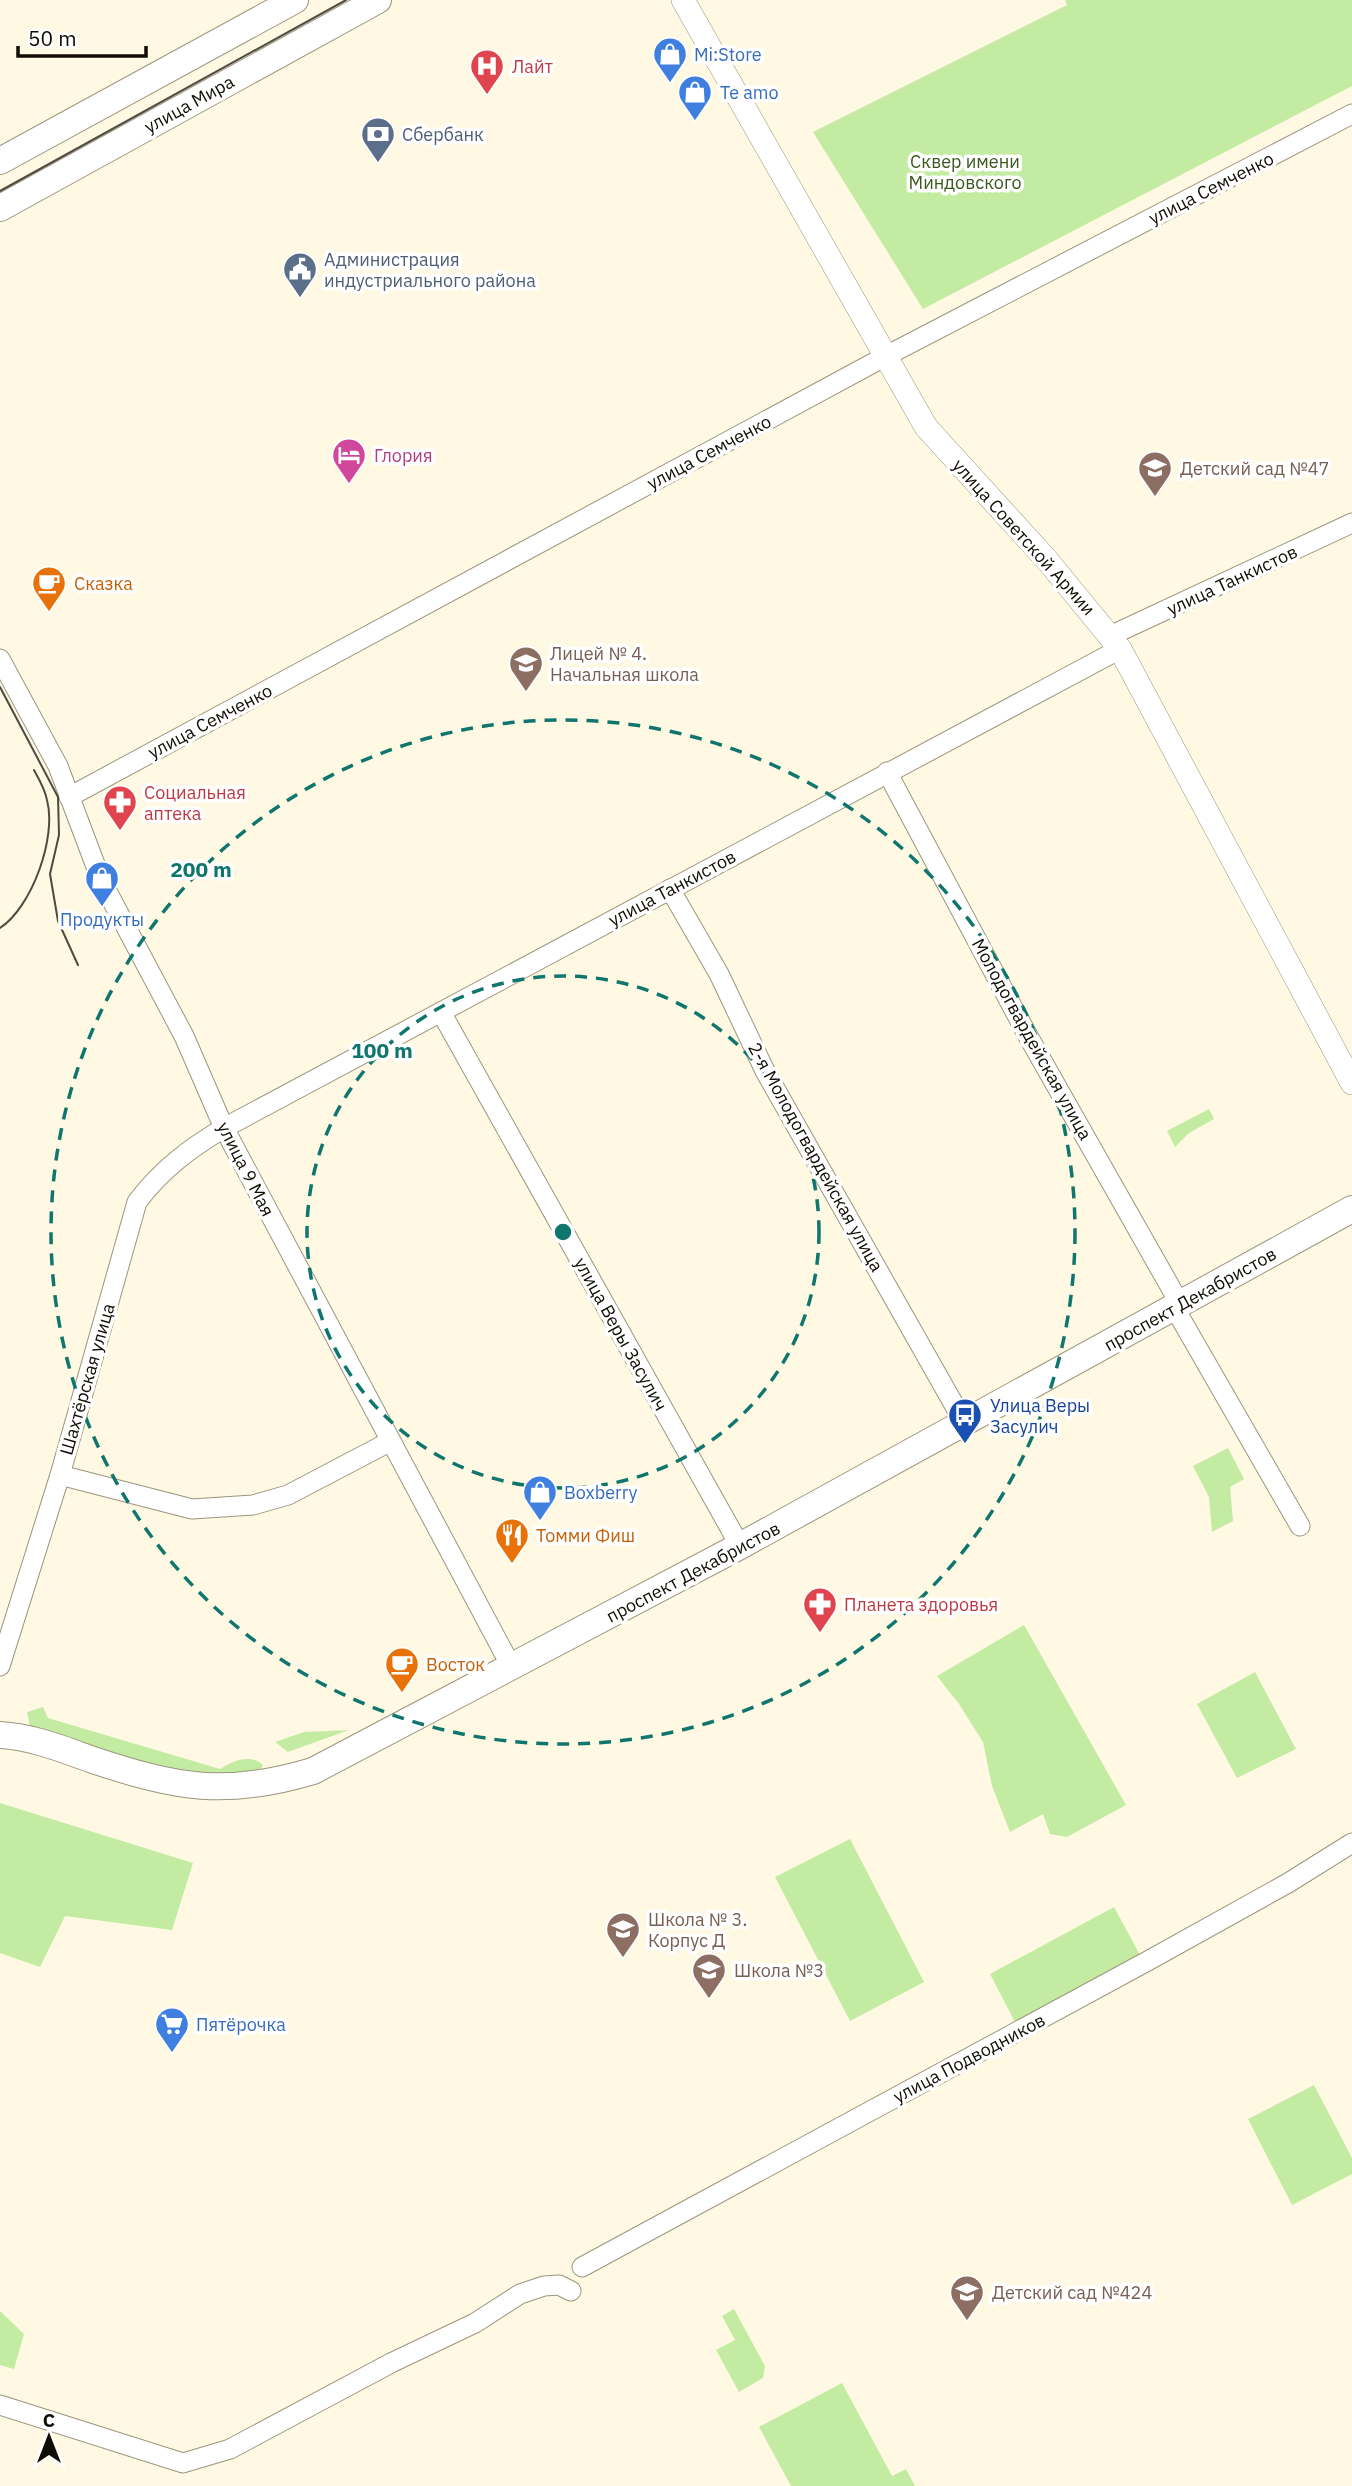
<svg xmlns="http://www.w3.org/2000/svg" width="1352" height="2486" viewBox="0 0 1352 2486" font-family="'IBM Plex Sans',sans-serif">
<style>
.green{fill:#c3eca2}
.lines{fill:none;stroke-linecap:round;stroke-linejoin:round}
.minor-casing{stroke:#9c957d;stroke-width:21}
.tertiary-casing{stroke:#9c957d;stroke-width:24}
.secondary-casing{stroke:#9c957d;stroke-width:28}
.minor{stroke:#fff;stroke-width:19}
.tertiary{stroke:#fff;stroke-width:23}
.secondary{stroke:#fff;stroke-width:26}
.tram{stroke:#4f4b40;stroke-width:2}
.ring{fill:none;stroke:#0f766e;stroke-width:3.5;stroke-dasharray:12 9}
.labels{text-anchor:middle;dominant-baseline:central;stroke-width:7;stroke-linejoin:round;paint-order:stroke}
.shop-label{font-size:18px;fill:#366cbe;stroke:#fff;text-anchor:start}
.health-label{font-size:18px;fill:#be3a42;stroke:#fff;text-anchor:start}
.street-label{font-size:18px;fill:#100d05;stroke:#fff}
.service-label{font-size:18px;fill:#4e5e75;stroke:#fff;text-anchor:start}
.park-label{font-size:18px;fill:#3a571e;stroke:#fff}
.hotel-label{font-size:18px;fill:#b23c85;stroke:#fff;text-anchor:start}
.education-label{font-size:18px;fill:#785e54;stroke:#fff;text-anchor:start}
.food-label{font-size:18px;fill:#c56008;stroke:#fff;text-anchor:start}
.transit-label{font-size:18px;fill:#164399;stroke:#fff;text-anchor:start}
.centre{fill:#0f766e;stroke:#fff;stroke-width:3.5}
.ring-label{font-size:21px;text-anchor:middle;font-weight:bold;fill:#0f766e;stroke:#fff;stroke-width:7;stroke-linejoin:round;paint-order:stroke}
</style>
<rect width="100%" height="100%" fill="#fff8e3"/>
<g class="green">
<polygon points="1065,0 1352,0 1352,86 923,309 813,132 1067,5"/>
<polygon points="1209,1109 1214,1119 1189,1133 1175,1147 1167,1131"/>
<polygon points="1228,1448 1244,1479 1230,1487 1233,1521 1212,1532 1209,1497 1193,1466"/>
<polygon points="1024,1625 1126,1805 1067,1837 1050,1834 1043,1814 1010,1832 992,1786 983,1742 959,1704 937,1676"/>
<polygon points="1255,1672 1296,1749 1237,1778 1197,1704"/>
<path d="M43,1707l5,11 172,51c12,-8 31,-16 43,-4l-3,5c-81,13 -155,-18 -230,-43l-3,-15z"/>
<polygon points="349,1730 288,1752 275,1742 304,1732"/>
<polygon points="0,1803 193,1863 172,1930 65,1916 40,1967 0,1953"/>
<polygon points="850,1839 924,1982 850,2021 775,1877"/>
<polygon points="1114,1907 1140,1955 1015,2022 990,1974"/>
<polygon points="1314,2085 1352,2158 1352,2174 1292,2205 1248,2119"/>
<polygon points="734,2309 765,2366 763,2378 739,2392 716,2350 735,2340 722,2316"/>
<polygon points="0,2311 24,2334 14,2369 0,2365"/>
<polygon points="842,2383 892,2476 906,2469 915,2486 791,2486 759,2427"/>
</g>
<g class="lines">
<g class="minor-casing">
<g id="minor">
<polyline points="1112,635 1352,523"/>
<polyline points="0,659 58,766 101,880 184,1036 224,1128 512,1668"/>
<polyline points="887,772 1028,1036 1180,1304"/>
<polyline points="69,797 886,356 1352,114"/>
<polyline points="670,889 719,974 765,1071 965,1424"/>
<polyline points="441,1012 740,1546"/>
<polyline points="1174,1307 1300,1526"/>
<polyline points="60,1475 192,1509 253,1505 288,1495 389,1442"/>
<path d="M0,1666l60,-191 77,-273c24,-32 53,-54 87,-74l896,-479"/>
<polyline points="582,2267 1144,1963 1288,1883 1352,1843"/>
<polyline points="0,2405 183,2463 230,2449 391,2363 475,2323 520,2294 544,2286 559,2285 571,2291"/>
</g>
</g>
<g class="tertiary-casing">
<polyline id="tertiary" points="683,0 926,427 1047,560 1120,649 1352,1083"/>
</g>
<g class="secondary-casing">
<g id="secondary">
<polyline points="0,161 295,0"/>
<polyline points="0,208 378,0"/>
<path d="M0,1735c33,2 62,14 93,25 84,28 133,37 220,11l427,-225 612,-337"/>
</g>
</g>
<use href="#minor" class="minor"/>
<use href="#tertiary" class="tertiary"/>
<use href="#secondary" class="secondary"/>
<g class="tram">
<polyline points="0,191 346,0"/>
<polyline points="0,687 58,797 59,835 50,874 58,921 78,965"/>
<path d="M0,928c32,-21 57,-91 47,-128 -2,-11 -8,-21 -13,-30"/>
</g>
</g>
<g class="ring">
<circle cx="563" cy="1232" r="256"/>
<circle cx="563" cy="1232" r="512"/>
</g>
<defs>
<g id="shop-pin" transform="scale(1.75)"><path d="M0 17L-7.5 6A9.5 9.5 0 1 1 7.5 6Z" fill="#3f7fe0" stroke="#fff"/><path d="M-5-2.5h2.3a2.7 3.5 0 0 1 5.4 0H5L5.5 6h-11ZM-1.5-2.5h3a1.5 2.3 0 0 0-3 0Z" fill="#fff"/></g>
<g id="hospital-pin" transform="scale(1.75)"><path d="M0 17L-7.5 6A9.5 9.5 0 1 1 7.5 6Z" fill="#e0444e" stroke="#fff"/><path d="M-5-5h3v3.5h4V-5h3V5h-3V1.5h-4V5h-3Z" fill="#fff"/></g>
<g id="bank-pin" transform="scale(1.75)"><path d="M0 17L-7.5 6A9.5 9.5 0 1 1 7.5 6Z" fill="#5c6f8a" stroke="#fff"/><path d="M-6-4H6V4H-6ZM0-2.3a2.3 2.3 0 1 0 0 4.6a2.3 2.3 0 1 0 0-4.6Z" fill="#fff"/></g>
<g id="civic-pin" transform="scale(1.75)"><path d="M0 17L-7.5 6A9.5 9.5 0 1 1 7.5 6Z" fill="#5c6f8a" stroke="#fff"/><path d="M-.6-6.5H3V-4.5H.6V-3L4-1V1h2V6H-6V1h2V-1L-.6-3ZM-1.2 2.5V6h2.4V2.5Z" fill="#fff"/></g>
<g id="hotel-pin" transform="scale(1.75)"><path d="M0 17L-7.5 6A9.5 9.5 0 1 1 7.5 6Z" fill="#d1479c" stroke="#fff"/><path d="M-6-4.5h1.5V1H6V5H4.5V3h-9V5H-6ZM-4 0a1.8 1.8 0 1 1 3.6 0ZM.5 0V-2.5h3Q6-2.5 6 0Z" fill="#fff"/></g>
<g id="school-pin" transform="scale(1.75)"><path d="M0 17L-7.5 6A9.5 9.5 0 1 1 7.5 6Z" fill="#8d6e63" stroke="#fff"/><path d="M0-5L7-2L0 1L-7-2ZM-4 1L0 2.5L4 1V4Q0 6-4 4Z" fill="#fff"/></g>
<g id="cafe-pin" transform="scale(1.75)"><path d="M0 17L-7.5 6A9.5 9.5 0 1 1 7.5 6Z" fill="#e8710a" stroke="#fff"/><path d="M-5.5-4.5H6V0H3Q3 3.5 0 3.5H-2.5Q-5.5 3.5-5.5 0ZM3-3.2v2h1.7v-2ZM-6 4.5H4V6H-6Z" fill="#fff"/></g>
<g id="pharmacy-pin" transform="scale(1.75)"><path d="M0 17L-7.5 6A9.5 9.5 0 1 1 7.5 6Z" fill="#e0444e" stroke="#fff"/><path d="M-2-6h4v4h4v4h-4v4h-4v-4h-4v-4h4Z" fill="#fff"/></g>
<g id="bus-pin" transform="scale(1.75)"><path d="M0 17L-7.5 6A9.5 9.5 0 1 1 7.5 6Z" fill="#1a4fb4" stroke="#fff"/><path d="M-5-6H5V4H4V6H2V4H-2V6H-4V4H-5ZM-3.5-4V0h7V-4ZM-3.5 1.2v1.5H-2V1.2ZM2 1.2v1.5H3.5V1.2Z" fill="#fff"/></g>
<g id="restaurant-pin" transform="scale(1.75)"><path d="M0 17L-7.5 6A9.5 9.5 0 1 1 7.5 6Z" fill="#e8710a" stroke="#fff"/><path d="M-5-6h1v4h1v-4h1v4h1v-4h1v5L-1.5 .5V6h-2V.5L-5-1ZM5-6V6H3V1.5H1.5Q1.5-4 5-6Z" fill="#fff"/></g>
<g id="supermarket-pin" transform="scale(1.75)"><path d="M0 17L-7.5 6A9.5 9.5 0 1 1 7.5 6Z" fill="#3f7fe0" stroke="#fff"/><path d="M-6-5.5h2.5l.6 2H6L4.5 2H-2.5L-4.4-4H-6ZM-1.5 3.2a1.3 1.3 0 1 0 .1 0ZM3 3.2a1.3 1.3 0 1 0 .1 0Z" fill="#fff"/></g>
</defs>
<g fill-rule="evenodd">
<use href="#shop-pin" x="670" y="54"/>
<use href="#hospital-pin" x="487" y="66"/>
<use href="#shop-pin" x="695" y="92"/>
<use href="#bank-pin" x="378" y="134"/>
<use href="#civic-pin" x="300" y="269"/>
<use href="#hotel-pin" x="349" y="455"/>
<use href="#school-pin" x="1155" y="468"/>
<use href="#cafe-pin" x="49" y="583"/>
<use href="#school-pin" x="526" y="663"/>
<use href="#pharmacy-pin" x="120" y="802"/>
<use href="#shop-pin" x="102" y="878"/>
<use href="#bus-pin" x="965" y="1415"/>
<use href="#shop-pin" x="540" y="1492"/>
<use href="#restaurant-pin" x="512" y="1535"/>
<use href="#pharmacy-pin" x="820" y="1604"/>
<use href="#cafe-pin" x="402" y="1664"/>
<use href="#school-pin" x="623" y="1929"/>
<use href="#school-pin" x="709" y="1970"/>
<use href="#supermarket-pin" x="172" y="2024"/>
<use href="#school-pin" x="967" y="2292"/>
</g>
<g class="labels">
<g class="shop-label">
<text x="694" y="54">Mi:Store</text>
<text x="720" y="92">Te amo</text>
<text x="102" y="919" text-anchor="middle">Продукты</text>
<text x="564" y="1492">Boxberry</text>
<text x="196" y="2024">Пятёрочка</text>
</g>
<g class="health-label">
<text x="512" y="66">Лайт</text>
<text x="144" y="792">Социальная<tspan x="144" dy="21">аптека</tspan></text>
<text x="844" y="1604">Планета здоровья</text>
</g>
<g class="street-label">
<text transform="translate(189 104) rotate(-29)">улица Мира</text>
<text transform="translate(1211 188) rotate(-27)">улица Семченко</text>
<text transform="translate(709 452) rotate(-28)">улица Семченко</text>
<text transform="translate(1024 537) rotate(48)">улица Советской Армии</text>
<text transform="translate(1232 580) rotate(-25)">улица Танкистов</text>
<text transform="translate(210 721) rotate(-28)">улица Семченко</text>
<text transform="translate(672 888) rotate(-28)">улица Танкистов</text>
<text transform="translate(1032 1039) rotate(61)">Молодогвардейская улица</text>
<text transform="translate(816 1157) rotate(61)">2-я Молодогвардейская улица</text>
<text transform="translate(246 1169) rotate(63)">улица 9 Мая</text>
<text transform="translate(1190 1299) rotate(-29)">проспект Декабристов</text>
<text transform="translate(621 1334) rotate(61)">улица Веры Засулич</text>
<text transform="translate(87 1379) rotate(-74)">Шахтёрская улица</text>
<text transform="translate(693 1572) rotate(-28)">проспект Декабристов</text>
<text transform="translate(969 2058) rotate(-28)">улица Подводников</text>
</g>
<g class="service-label">
<text x="402" y="134">Сбербанк</text>
<text x="324" y="259">Администрация<tspan x="324" dy="21">индустриального района</tspan></text>
</g>
<g class="park-label">
<text x="965" y="161">Сквер имени<tspan x="965" dy="21">Миндовского</tspan></text>
</g>
<g class="hotel-label">
<text x="374" y="455">Глория</text>
</g>
<g class="education-label">
<text x="1180" y="468">Детский сад №47</text>
<text x="550" y="653">Лицей № 4.<tspan x="550" dy="21">Начальная школа</tspan></text>
<text x="648" y="1919">Школа № 3.<tspan x="648" dy="21">Корпус Д</tspan></text>
<text x="734" y="1970">Школа №3</text>
<text x="992" y="2292">Детский сад №424</text>
</g>
<g class="food-label">
<text x="74" y="583">Сказка</text>
<text x="536" y="1535">Томми Фиш</text>
<text x="426" y="1664">Восток</text>
</g>
<g class="transit-label">
<text x="990" y="1405">Улица Веры<tspan x="990" dy="21">Засулич</tspan></text>
</g>
</g>
<circle cx="563" cy="1232" r="10" class="centre"/>
<g class="ring-label">
<text x="201" y="877">200 m</text>
<text x="382" y="1058">100 m</text>
</g>
<g transform="translate(49 2437)" stroke="#ffffff" stroke-width="5" paint-order="stroke">
<path d="M0-5L12 26L0 18L-12 26Z" fill="#100d05"/>
<text y="-10" font-size="19" font-weight="bold" text-anchor="middle" fill="#100d05">С</text>
</g>
<path d="M18 46v10h128v-10" fill="none" stroke="#100d05" stroke-width="3.5"/>
<text x="28" y="46" font-size="21" fill="#100d05" stroke="#ffffff" stroke-width="5" paint-order="stroke">50 m</text>
</svg>
